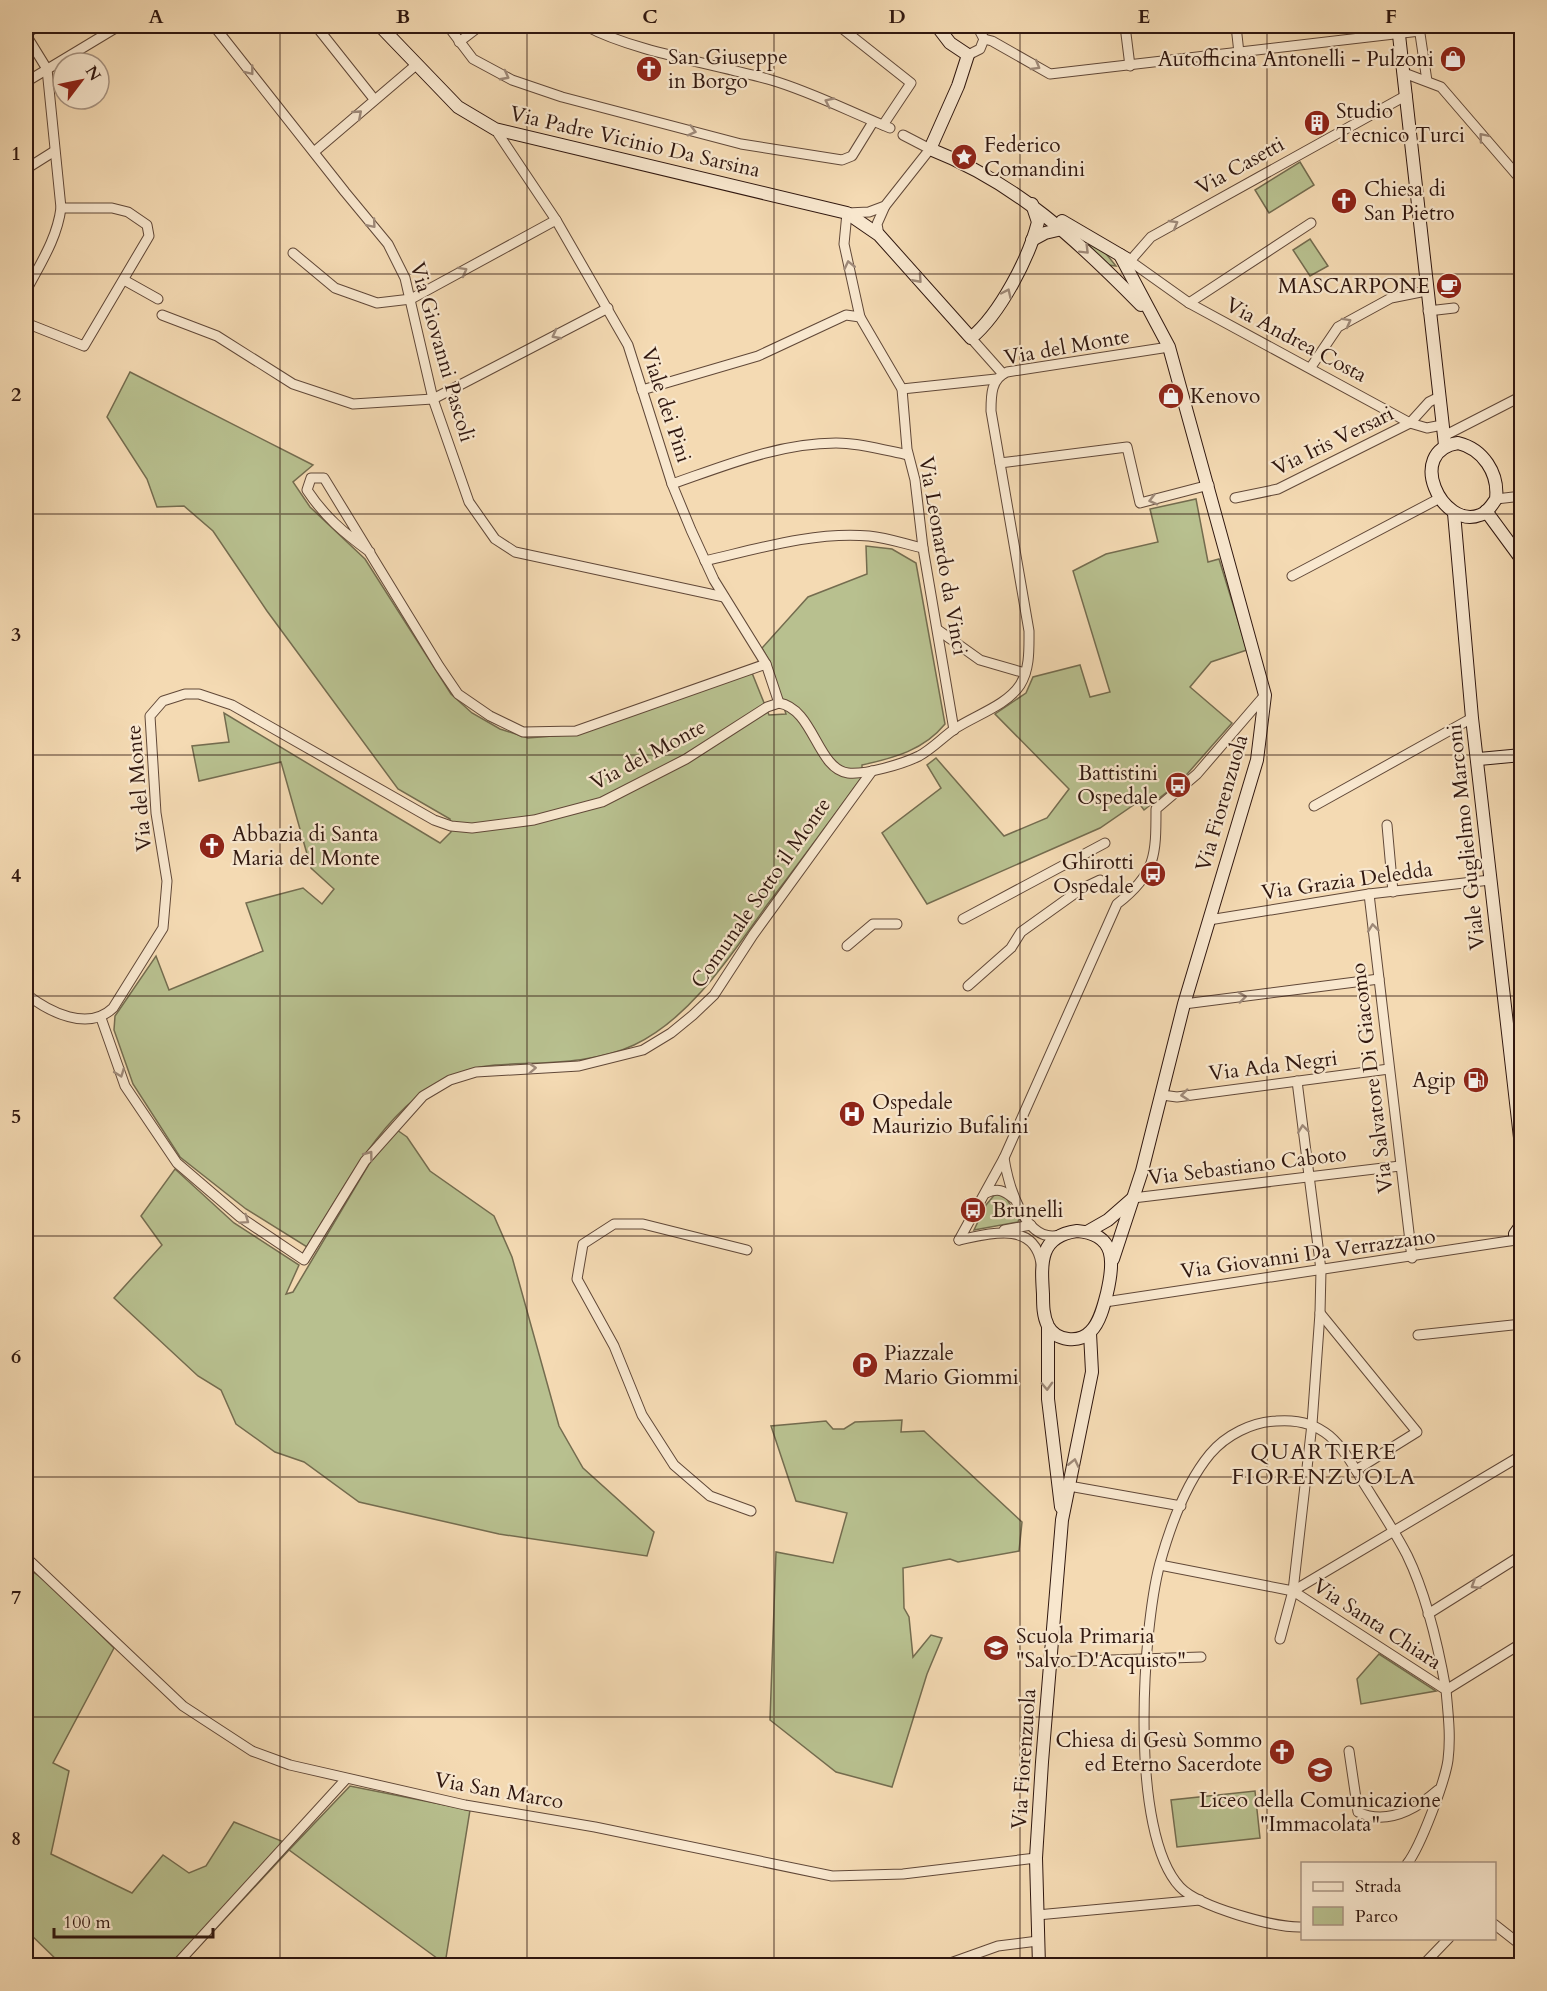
<svg xmlns="http://www.w3.org/2000/svg" width="1547" height="1991" viewBox="0 0 1547 1991" font-family="Cardo,serif">
<style>
.green{fill:#b8c08f;stroke:#746c4f;stroke-width:1.5}
.lines{fill:none;stroke-linecap:round;stroke-linejoin:round}
.street-casing{stroke:#614838;stroke-width:11}
.secondary-casing{stroke:#30170f;stroke-width:14}
.street{stroke:#f8e7ce;stroke-width:9}
.secondary{stroke:#f8e7ce;stroke-width:12}
.oneway{stroke:#9e8978}
.grid{fill:none;stroke:#30170f;stroke-width:1.5;stroke-opacity:0.55}
.labels{text-anchor:middle;dominant-baseline:central;stroke-width:4.5;stroke-linejoin:round;paint-order:stroke}
.poi-label{font-size:21px;fill:#30170f;stroke:#f8e7ce;text-anchor:start}
.street-label{font-size:21px;fill:#30170f;stroke:#f8e7ce}
.neighbourhood-label{font-size:22px;letter-spacing:1.5px;fill:#30170f;stroke:#f8e7ce}
.neatline{fill:none;stroke:#30170f;stroke-width:2}
.grid-label{font-size:20px;text-anchor:middle;font-weight:bold;fill:#30170f}
</style>
<rect width="100%" height="100%" fill="#f4dab3"/>
<filter id="stains"><feTurbulence type="fractalNoise" baseFrequency=".00333" numOctaves="4"/><feColorMatrix values="0 0 0 0 .2 0 0 0 0 .09 0 0 0 0 .02 0 0 0 .5 -.17"/></filter>
<radialGradient id="worn" r=".72"><stop offset=".6" stop-color="#630" stop-opacity="0"/><stop offset="1" stop-color="#630" stop-opacity=".3"/></radialGradient>
<g class="green">
<polygon points="1300,162 1314,185 1269,213 1255,190"/>
<polygon points="1073,234 1103,250 1116,266 1108,265"/>
<polygon points="1310,239 1328,266 1310,276 1293,250"/>
<path d="M130,372l183,93 -20,17 17,25 55,52 86,135 21,19 28,16 28,9 49,-4 175,-61 17,42 17,-1 -16,-51 -8,-15 46,-51 59,-23 -1,-28 26,3 24,14 29,161c-21,26 -51,34 -83,41v12c-31,43 -63,86 -95,128 -36,50 -76,113 -133,140 -42,20 -95,17 -139,20 -95,7 -143,111 -188,182l-61,-38 -66,-52 -47,-73 -19,-54 1,-14 41,-60 13,34 94,-39 -17,-48 57,-15 19,16 12,-15 -23,-21 -30,-106 -82,19 -7,-35 37,-4 -5,-29 216,130 11,-11 -1,-13 -52,-30 -131,-178 -54,-80 -29,-25 -27,1 -10,-28 -40,-62z"/>
<polygon points="1196,499 1208,562 1219,559 1247,650 1211,662 1190,687 1232,723 1181,781 1144,810 1138,802 1100,828 927,904 882,833 941,788 927,765 936,758 1004,836 1047,818 1069,789 995,714 1026,693 1033,677 1080,665 1090,697 1110,692 1073,571 1106,554 1158,542 1150,509"/>
<polygon points="397,1130 407,1137 430,1171 494,1216 512,1257 559,1426 583,1468 654,1532 647,1556 499,1534 359,1502 304,1462 275,1452 236,1424 221,1390 198,1376 114,1298 162,1245 141,1216 175,1169 234,1223 299,1265 286,1294 293,1292 369,1164"/>
<polygon points="996,1193 1005,1196 1019,1219 1018,1222 974,1230 986,1205"/>
<polygon points="902,1420 901,1432 924,1431 1022,1522 1019,1551 958,1562 950,1559 903,1568 904,1608 909,1617 913,1657 931,1635 942,1638 927,1674 892,1787 836,1772 770,1720 776,1552 833,1563 847,1513 796,1501 771,1426 826,1421 833,1429 844,1429 855,1422"/>
<polygon points="26,1567 46,1581 114,1648 53,1763 69,1771 51,1854 132,1893 163,1855 189,1873 206,1866 234,1822 284,1842 289,1850 350,1786 470,1810 445,1964 289,1850 182,1965 62,1965 26,1930"/>
<polygon points="1379,1654 1436,1691 1361,1704 1357,1679"/>
<polygon points="1255,1791 1260,1838 1177,1847 1171,1800"/>
</g>
<g class="lines">
<g class="street-casing">
<g id="street">
<polyline points="214,26 345,192 388,244 405,278 433,399 469,502 495,539 515,552 724,597"/>
<polyline points="316,26 374,99"/>
<polyline points="448,26 473,59 512,80 562,97 741,144 842,160 852,156 873,122"/>
<path d="M586,26c48,26 130,38 185,54 41,12 79,32 119,48"/>
<polyline points="839,26 911,83 883,125"/>
<polyline points="977,26 984,39"/>
<polyline points="1125,26 1130,66"/>
<polyline points="1236,26 1239,53"/>
<polyline points="1419,27 1427,81"/>
<polyline points="26,34 37,26"/>
<path d="M26,35l21,34 14,139c-4,31 -21,56 -35,83"/>
<polyline points="984,39 992,41 1050,74 1420,31"/>
<polyline points="459,42 480,26"/>
<polyline points="968,55 980,49 984,39"/>
<polyline points="1404,73 1441,87 1522,181"/>
<polyline points="26,82 119,26"/>
<polyline points="1407,95 1151,237 1130,261 1189,303 1410,423 1427,428 1442,425"/>
<polyline points="495,129 556,220 628,345 672,484 691,530 714,580 766,664 779,703"/>
<polyline points="314,152 416,65"/>
<polyline points="26,169 53,152"/>
<polyline points="879,235 877,224 885,206"/>
<polyline points="293,253 335,288 377,303 411,299 556,220"/>
<polyline points="124,280 158,299"/>
<polyline points="1189,303 1311,223"/>
<polyline points="1428,311 1454,308"/>
<polyline points="162,315 217,336 293,384 353,404 433,399 608,308"/>
<polyline points="860,317 844,244 847,213 869,212 885,206 930,149 903,135"/>
<polyline points="26,323 84,346 149,236 147,225 128,212 112,208 61,208"/>
<polyline points="971,338 1003,374"/>
<polyline points="1311,367 1338,327 1391,298 1426,291"/>
<polyline points="902,389 996,379"/>
<polyline points="642,390 758,356 846,315 860,317 902,389 907,449 915,480 923,548 954,730"/>
<polyline points="1444,436 1522,396"/>
<polyline points="1000,463 1127,447 1140,503 1209,485"/>
<path d="M672,484c52,-18 107,-41 164,-41 24,0 48,7 72,12"/>
<polyline points="1235,498 1278,489 1410,423 1429,402 1439,397"/>
<polyline points="1496,499 1522,496"/>
<path d="M370,552c-26,-19 -46,-36 -63,-62l4,-12h13l115,188 19,28 32,22 33,16 53,-1 190,-67"/>
<path d="M705,561c52,-12 110,-30 164,-25 19,2 36,8 54,12"/>
<polyline points="1292,576 1440,498"/>
<polyline points="938,630 980,660 1025,673"/>
<polyline points="1314,806 1472,718"/>
<polyline points="1387,825 1393,892"/>
<polyline points="1369,894 1412,1258"/>
<polyline points="963,919 1105,843"/>
<polyline points="1209,920 1369,894 1490,880"/>
<polyline points="847,946 873,924 897,924"/>
<polyline points="968,986 1011,948 1021,932 1081,889 1100,880"/>
<path d="M26,994c23,18 62,38 87,14l50,-80 4,-47 -11,-68 -6,-97 13,-15 22,-7h14l33,11 202,115 17,6 21,2 62,-8 68,-18 84,-43 81,-52 12,-4c35,6 38,66 69,70 17,2 55,-9 71,-17 13,-7 24,-19 37,-28 20,-13 51,-23 64,-43 10,-16 9,-36 9,-54l-38,-220c0,-16 0,-32 16,-39l162,-25"/>
<polyline points="1184,1004 1379,979"/>
<polyline points="101,1018 125,1086 177,1163 240,1217 304,1260 365,1161 423,1096 450,1080 476,1072 579,1066 643,1050 671,1033 693,1015 714,995 753,935 872,771"/>
<polyline points="1162,1095 1177,1097 1389,1069"/>
<path d="M1004,1158c4,25 20,86 55,77"/>
<path d="M986,1193c12,-5 17,-3 27,5"/>
<polyline points="1133,1198 1400,1166"/>
<polyline points="1004,1230 1031,1225"/>
<path d="M959,1240l45,-82 113,-254c39,-30 39,-49 39,-95l41,-35 68,-79"/>
<path d="M959,1240c29,-6 75,-20 82,23"/>
<polyline points="747,1250 643,1224 614,1224 583,1244 577,1279 614,1346 642,1415 674,1465 710,1496 751,1511"/>
<polyline points="1105,1302 1516,1240"/>
<polyline points="1320,1313 1417,1432 1356,1470"/>
<polyline points="1418,1335 1522,1324"/>
<polyline points="1069,1486 1181,1506"/>
<polyline points="26,1561 31,1562 183,1706 252,1751 290,1765 465,1805 595,1827 832,1876 903,1874 1036,1858"/>
<path d="M1160,1565l133,26 153,99c2,23 5,46 2,70 -3,21 -27,86 -41,104"/>
<polyline points="1293,1591 1522,1455"/>
<polyline points="1428,1614 1522,1555"/>
<polyline points="1280,1639 1293,1591 1312,1424 1320,1313 1321,1270 1297,1081"/>
<polyline points="1051,1662 1201,1657"/>
<path d="M1349,1751l9,61c29,14 58,-3 80,-22"/>
<polyline points="1037,1915 1200,1900"/>
<polyline points="1494,1924 1522,1946"/>
<path d="M1302,1927c-27,1 -103,-20 -122,-40 -51,-54 -38,-256 -20,-324 10,-36 26,-80 50,-109 16,-19 42,-32 66,-33 48,-4 65,23 87,61 15,24 31,48 44,73 20,41 31,90 39,135l76,-47"/>
<polyline points="175,1966 346,1779"/>
<polyline points="942,1966 998,1946 1038,1941"/>
<polyline points="1422,1966 1449,1938"/>
</g>
</g>
<g class="secondary-casing">
<g id="secondary">
<path d="M380,26l78,81 37,22 352,84 32,22 92,103c29,-24 58,-80 67,-116l-6,-18"/>
<path d="M937,26l13,17 18,12 -10,31 -28,63c87,34 147,91 211,156"/>
<polyline points="1398,26 1445,445"/>
<polyline points="1062,221 1127,259"/>
<polyline points="1032,240 1045,233 1062,229"/>
<path d="M1458,443c25,6 41,30 38,56 -4,6 -9,14 -16,16 -38,15 -75,-64 -22,-72z"/>
<polyline points="1486,511 1522,560"/>
<polyline points="1454,513 1472,718 1522,1155"/>
<polyline points="1479,759 1522,755"/>
<polyline points="1522,1224 1515,1234 1522,1247"/>
<path d="M1077,1231c40,3 37,32 30,62 -3,12 -7,29 -16,38 -12,13 -35,10 -43,-5 -5,-10 -5,-21 -5,-32 -2,-31 -4,-58 34,-63z"/>
<polyline points="1087,1232 1108,1220 1132,1199"/>
<polyline points="1113,1259 1142,1171 1184,1004 1257,760 1265,695 1169,347 1120,255"/>
<polyline points="1048,1328 1048,1399 1061,1507"/>
<polyline points="1039,1966 1036,1858 1042,1762 1062,1520 1092,1372 1090,1333"/>
</g>
</g>
<use href="#street" class="street"/>
<use href="#secondary" class="secondary"/>
</g>
<defs><path id="oneway-chevron" d="M-2-3.5L2.5 0L-2 3.5" fill="none" stroke-width="1.6" stroke-linecap="round" stroke-linejoin="round" transform="scale(1.5)"/></defs>
<g class="oneway">
<use href="#oneway-chevron" transform="translate(1036 66) rotate(30)"/>
<use href="#oneway-chevron" transform="translate(250 71) rotate(52)"/>
<use href="#oneway-chevron" transform="translate(505 76) rotate(28)"/>
<use href="#oneway-chevron" transform="translate(829 102) rotate(-155)"/>
<use href="#oneway-chevron" transform="translate(358 114) rotate(-41)"/>
<use href="#oneway-chevron" transform="translate(692 131) rotate(15)"/>
<use href="#oneway-chevron" transform="translate(1483 137) rotate(-130)"/>
<use href="#oneway-chevron" transform="translate(372 224) rotate(50)"/>
<use href="#oneway-chevron" transform="translate(1174 224) rotate(-30)"/>
<use href="#oneway-chevron" transform="translate(1085 250) rotate(45)"/>
<use href="#oneway-chevron" transform="translate(849 265) rotate(-103)"/>
<use href="#oneway-chevron" transform="translate(463 271) rotate(-29)"/>
<use href="#oneway-chevron" transform="translate(918 279) rotate(48)"/>
<use href="#oneway-chevron" transform="translate(1007 293) rotate(-65)"/>
<use href="#oneway-chevron" transform="translate(1347 322) rotate(-29)"/>
<use href="#oneway-chevron" transform="translate(556 335) rotate(152)"/>
<use href="#oneway-chevron" transform="translate(1153 500) rotate(166)"/>
<use href="#oneway-chevron" transform="translate(1373 928) rotate(-96)"/>
<use href="#oneway-chevron" transform="translate(1242 997) rotate(-7)"/>
<use href="#oneway-chevron" transform="translate(532 1068) rotate(-3)"/>
<use href="#oneway-chevron" transform="translate(120 1073) rotate(69)"/>
<use href="#oneway-chevron" transform="translate(1185 1095) rotate(174)"/>
<use href="#oneway-chevron" transform="translate(1303 1129) rotate(-97)"/>
<use href="#oneway-chevron" transform="translate(369 1155) rotate(-53)"/>
<use href="#oneway-chevron" transform="translate(245 1220) rotate(35)"/>
<use href="#oneway-chevron" transform="translate(1047 1386) rotate(88)"/>
<use href="#oneway-chevron" transform="translate(1074 1463) rotate(-77)"/>
<use href="#oneway-chevron" transform="translate(1475 1585) rotate(148)"/>
</g>
<path class="grid" d="M280,26v1940M527,26v1940M774,26v1940M1020,26v1940M1267,26v1940M26,274h1496M26,514h1496M26,755h1496M26,996h1496M26,1236h1496M26,1477h1496M26,1717h1496"/>
<defs>
<g id="shop-disc" transform="scale(1.35)"><circle r="9.5" fill="#8f2418" stroke="#f8e7ce"/><path d="M-5-2.5h2.3a2.7 3.5 0 0 1 5.4 0H5L5.5 6h-11ZM-1.5-2.5h3a1.5 2.3 0 0 0-3 0Z" fill="#fff"/></g>
<g id="church-disc" transform="scale(1.35)"><circle r="9.5" fill="#8f2418" stroke="#f8e7ce"/><path d="M-1.2-6h2.4v3.5h3.3v2.4h-3.3V6h-2.4V-.1h-3.3v-2.4h3.3Z" fill="#fff"/></g>
<g id="building-disc" transform="scale(1.35)"><circle r="9.5" fill="#8f2418" stroke="#f8e7ce"/><path d="M-4-6H4V6H1V3H-1V6H-4ZM-2.5-4.3h1.7v1.8h-1.7ZM.8-4.3h1.7v1.8H.8ZM-2.5-1h1.7V.8h-1.7ZM.8-1h1.7V.8H.8Z" fill="#fff"/></g>
<g id="sight-disc" transform="scale(1.35)"><circle r="9.5" fill="#8f2418" stroke="#f8e7ce"/><path d="M0-6L1.8-2.2L6-1.7L2.9 1.2L3.7 5.4L0 3.3L-3.7 5.4L-2.9 1.2L-6-1.7L-1.8-2.2Z" fill="#fff"/></g>
<g id="cafe-disc" transform="scale(1.35)"><circle r="9.5" fill="#8f2418" stroke="#f8e7ce"/><path d="M-5.5-4.5H6V0H3Q3 3.5 0 3.5H-2.5Q-5.5 3.5-5.5 0ZM3-3.2v2h1.7v-2ZM-6 4.5H4V6H-6Z" fill="#fff"/></g>
<g id="bus-disc" transform="scale(1.35)"><circle r="9.5" fill="#8f2418" stroke="#f8e7ce"/><path d="M-5-6H5V4H4V6H2V4H-2V6H-4V4H-5ZM-3.5-4V0h7V-4ZM-3.5 1.2v1.5H-2V1.2ZM2 1.2v1.5H3.5V1.2Z" fill="#fff"/></g>
<g id="fuel-disc" transform="scale(1.35)"><circle r="9.5" fill="#8f2418" stroke="#f8e7ce"/><path d="M-5.5-6h7V0h2V4h1.3V-2.5L3-4.5l.8-.8L6-3V5H2.5V1h-1V6h-7ZM-4.2-4.7v3.2H.2V-4.7Z" fill="#fff"/></g>
<g id="hospital-disc" transform="scale(1.35)"><circle r="9.5" fill="#8f2418" stroke="#f8e7ce"/><path d="M-5-5h3v3.5h4V-5h3V5h-3V1.5h-4V5h-3Z" fill="#fff"/></g>
<g id="parking-disc" transform="scale(1.35)"><circle r="9.5" fill="#8f2418" stroke="#f8e7ce"/><path d="M-3.5-5.5H1a3.5 3.5 0 0 1 0 7H-1V5.5H-3.5ZM-1-3.4V-.6H.8a1.4 1.4 0 0 0 0-2.8Z" fill="#fff"/></g>
<g id="school-disc" transform="scale(1.35)"><circle r="9.5" fill="#8f2418" stroke="#f8e7ce"/><path d="M0-5L7-2L0 1L-7-2ZM-4 1L0 2.5L4 1V4Q0 6-4 4Z" fill="#fff"/></g>
</defs>
<g fill-rule="evenodd">
<use href="#shop-disc" x="1453" y="59"/>
<use href="#church-disc" x="649" y="69"/>
<use href="#building-disc" x="1317" y="123"/>
<use href="#sight-disc" x="964" y="157"/>
<use href="#church-disc" x="1344" y="201"/>
<use href="#cafe-disc" x="1449" y="286"/>
<use href="#shop-disc" x="1171" y="396"/>
<use href="#bus-disc" x="1178" y="785"/>
<use href="#church-disc" x="212" y="846"/>
<use href="#bus-disc" x="1153" y="874"/>
<use href="#fuel-disc" x="1476" y="1080"/>
<use href="#hospital-disc" x="852" y="1114"/>
<use href="#bus-disc" x="973" y="1210"/>
<use href="#parking-disc" x="865" y="1365"/>
<use href="#school-disc" x="996" y="1648"/>
<use href="#church-disc" x="1282" y="1752"/>
<use href="#school-disc" x="1320" y="1770"/>
</g>
<g class="labels">
<g class="poi-label">
<text x="668" y="57">San Giuseppe<tspan x="668" dy="24">in Borgo</tspan></text>
<text x="1434" y="59" text-anchor="end">Autofficina Antonelli - Pulzoni</text>
<text x="1336" y="111">Studio<tspan x="1336" dy="24">Tecnico Turci</tspan></text>
<text x="984" y="145">Federico<tspan x="984" dy="24">Comandini</tspan></text>
<text x="1364" y="189">Chiesa di<tspan x="1364" dy="24">San Pietro</tspan></text>
<text x="1430" y="286" text-anchor="end">MASCARPONE</text>
<text x="1190" y="396">Kenovo</text>
<text x="1158" y="773" text-anchor="end">Battistini<tspan x="1158" dy="24">Ospedale</tspan></text>
<text x="232" y="834">Abbazia di Santa<tspan x="232" dy="24">Maria del Monte</tspan></text>
<text x="1134" y="862" text-anchor="end">Ghirotti<tspan x="1134" dy="24">Ospedale</tspan></text>
<text x="1456" y="1080" text-anchor="end">Agip</text>
<text x="872" y="1102">Ospedale<tspan x="872" dy="24">Maurizio Bufalini</tspan></text>
<text x="992" y="1210">Brunelli</text>
<text x="884" y="1353">Piazzale<tspan x="884" dy="24">Mario Giommi</tspan></text>
<text x="1016" y="1636">Scuola Primaria<tspan x="1016" dy="24">"Salvo D'Acquisto"</tspan></text>
<text x="1262" y="1740" text-anchor="end">Chiesa di Gesù Sommo<tspan x="1262" dy="24">ed Eterno Sacerdote</tspan></text>
<text x="1320" y="1800" text-anchor="middle">Liceo della Comunicazione<tspan x="1320" dy="24">"Immacolata"</tspan></text>
</g>
<g class="street-label">
<text transform="translate(635 142) rotate(13)">Via Padre Vicinio Da Sarsina</text>
<text transform="translate(1240 166) rotate(-29)">Via Casetti</text>
<text transform="translate(1296 340) rotate(28)">Via Andrea Costa</text>
<text transform="translate(1067 347) rotate(-10)">Via del Monte</text>
<text transform="translate(442 352) rotate(74)">Via Giovanni Pascoli</text>
<text transform="translate(666 405) rotate(72)">Viale dei Pini</text>
<text transform="translate(1333 441) rotate(-26)">Via Iris Versari</text>
<text transform="translate(943 556) rotate(80)">Via Leonardo da Vinci</text>
<text transform="translate(648 755) rotate(-28)">Via del Monte</text>
<text transform="translate(139 788) rotate(-95)">Via del Monte</text>
<text transform="translate(1222 803) rotate(-74)">Via Fiorenzuola</text>
<text transform="translate(1466 837) rotate(-96)">Viale Guglielmo Marconi</text>
<text transform="translate(1347 881) rotate(-8)">Via Grazia Deledda</text>
<text transform="translate(761 893) rotate(-55)">Comunale Sotto il Monte</text>
<text transform="translate(1273 1066) rotate(-7)">Via Ada Negri</text>
<text transform="translate(1372 1078) rotate(-97)">Via Salvatore Di Giacomo</text>
<text transform="translate(1247 1166) rotate(-7)">Via Sebastiano Caboto</text>
<text transform="translate(1308 1254) rotate(-8)">Via Giovanni Da Verrazzano</text>
<text transform="translate(1377 1624) rotate(33)">Via Santa Chiara</text>
<text transform="translate(1024 1759) rotate(-86)">Via Fiorenzuola</text>
<text transform="translate(499 1791) rotate(10)">Via San Marco</text>
</g>
<g class="neighbourhood-label">
<text x="1324" y="1452">QUARTIERE<tspan x="1324" dy="25">FIORENZUOLA</tspan></text>
</g>
</g>
<rect width="1547" height="1991" fill="none" stroke="#f4dab3" stroke-width="66"/>
<rect x="1301" y="1862" width="195" height="78" fill="#f8e7ce" stroke="#a89482" stroke-width="1.5"/>
<rect x="1313" y="1882" width="30" height="9" fill="#f8e7ce" stroke="#a89482" stroke-width="1.5"/>
<text x="1355" y="1892" font-size="18" fill="#30170f">Strada</text>
<rect x="1313" y="1907" width="30" height="18" fill="#b8c08f" stroke="#a89482" stroke-width="1.5"/>
<text x="1355" y="1922" font-size="18" fill="#30170f">Parco</text>
<g transform="translate(81 81) rotate(58)"><circle r="28" fill="#f8e7ce" stroke="#a89482" stroke-width="1.5"/>
<path d="M0-4.5L10 22L0 15L-10 22Z" fill="#8f2418"/>
<text y="-9" font-size="16" font-weight="bold" text-anchor="middle" fill="#30170f">N</text>
</g>
<path d="M54 1928v9h159v-9" fill="none" stroke="#30170f" stroke-width="3"/>
<text x="63" y="1928" font-size="18" fill="#30170f" stroke="#f8e7ce" stroke-width="4.5" paint-order="stroke">100 m</text>
<rect x="33" y="33" width="1481" height="1925" class="neatline"/>
<g class="grid-label">
<text x="156" y="23">A</text>
<text x="403" y="23">B</text>
<text x="650" y="23">C</text>
<text x="897" y="23">D</text>
<text x="1144" y="23">E</text>
<text x="1391" y="23">F</text>
<text x="16" y="160">1</text>
<text x="16" y="401">2</text>
<text x="16" y="641">3</text>
<text x="16" y="882">4</text>
<text x="16" y="1123">5</text>
<text x="16" y="1363">6</text>
<text x="16" y="1604">7</text>
<text x="16" y="1845">8</text>
</g>
<rect width="100%" height="100%" filter="url(#stains)"/>
<rect width="100%" height="100%" fill="url(#worn)"/>
</svg>
